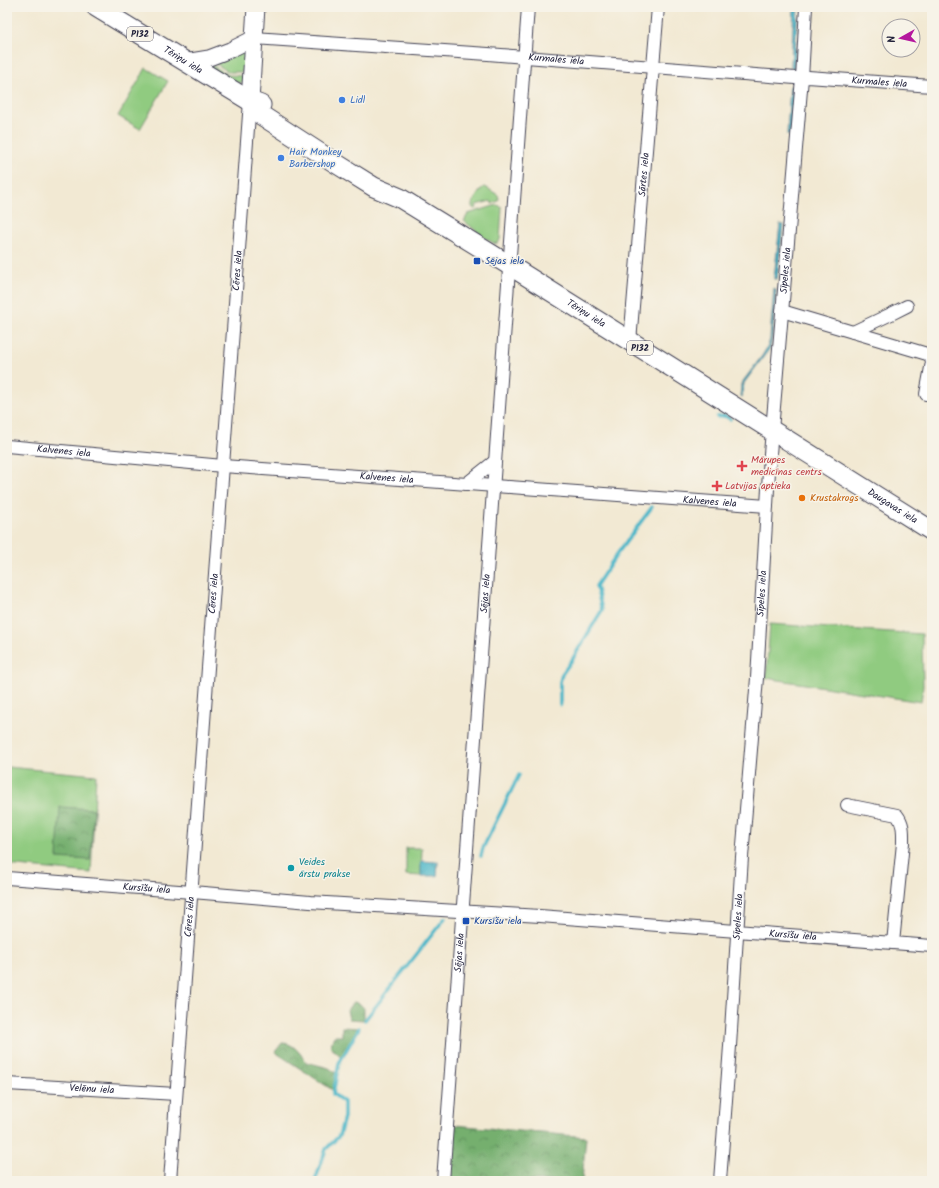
<svg xmlns="http://www.w3.org/2000/svg" width="939" height="1188" viewBox="0 0 939 1188" font-family="Kalam,sans-serif">
<style>
.grass{fill:#90cb80;stroke:#59765e}
.forest{fill:url(#forest-crowns);stroke:#4b6854}
.water{fill:url(#water-ripples);stroke:#376c82}
.lines{fill:none;stroke-linecap:round;stroke-linejoin:round}
.stream{stroke:#4cb7c9;stroke-width:3.5}
.minor-casing{stroke:#414052;stroke-width:14}
.tertiary-casing{stroke:#414052;stroke-width:17}
.secondary-casing{stroke:#414052;stroke-width:19}
.primary-casing{stroke:#414052;stroke-width:21}
.minor{stroke:#fff;stroke-width:12}
.tertiary{stroke:#fff;stroke-width:15}
.secondary{stroke:#fff;stroke-width:17}
.primary{stroke:#fff;stroke-width:19}
.shop-dot{fill:#3f7fe0;stroke:#f7f3e8;stroke-width:1.5}
.transit-dot{fill:#1a4fb4;stroke:#f7f3e8;stroke-width:1.5}
.health-dot{fill:#e0444e;stroke:#f7f3e8;stroke-width:1.5}
.food-dot{fill:#e8710a;stroke:#f7f3e8;stroke-width:1.5}
.culture-dot{fill:#0f9aa8;stroke:#f7f3e8;stroke-width:1.5}
.labels{text-anchor:middle;dominant-baseline:central;stroke-width:3;stroke-linejoin:round;paint-order:stroke}
.shield{fill:#f7f3e8;stroke:#62616f;stroke-width:1}
.shield-label{font-size:9px;font-weight:bold;fill:#22223b}
.street-label{font-size:10px;fill:#22223b;stroke:#f7f3e8}
.shop-label{font-size:10px;fill:#366cbe;stroke:#f7f3e8;text-anchor:start}
.transit-label{font-size:10px;fill:#164399;stroke:#f7f3e8;text-anchor:start}
.health-label{font-size:10px;fill:#be3a42;stroke:#f7f3e8;text-anchor:start}
.food-label{font-size:10px;fill:#c56008;stroke:#f7f3e8;text-anchor:start}
.culture-label{font-size:10px;fill:#0d838f;stroke:#f7f3e8;text-anchor:start}
</style>
<defs>
<pattern id="forest-crowns" width="20" height="18" patternUnits="userSpaceOnUse"><rect width="20" height="18" fill="#74af6e"/><path d="M2 6a3 3 0 1 1 6 0M12 15a3 3 0 1 1 6 0" fill="none" stroke="#5f8e5c"/></pattern>
<pattern id="water-ripples" width="26" height="14" patternUnits="userSpaceOnUse"><rect width="26" height="14" fill="#4cb7c9"/><path d="M2 4q2-2 4 0t4 0M15 11q2-2 4 0t4 0" fill="none" stroke="#3f94a4"/></pattern>
</defs>
<rect width="100%" height="100%" fill="#f7f3e8"/>
<filter id="ink" filterUnits="userSpaceOnUse"><feTurbulence type="fractalNoise" baseFrequency=".025" numOctaves="2"/><feDisplacementMap in="SourceGraphic" scale="8" xChannelSelector="R" yChannelSelector="G"/><feConvolveMatrix kernelMatrix="1 2 1 2 8 2 1 2 1" color-interpolation-filters="sRGB"/></filter>
<filter id="wash" filterUnits="userSpaceOnUse"><feTurbulence type="fractalNoise" baseFrequency=".012" numOctaves="4" result="noise"/><feDisplacementMap in="SourceGraphic" scale="16" xChannelSelector="R" yChannelSelector="G"/><feGaussianBlur stdDeviation="0.9" result="paint"/><feColorMatrix in="noise" values="0 0 0 0 0 0 0 0 0 0 0 0 0 0 0 0 0 1.4 0 .05"/><feComposite in="paint" operator="in"/></filter>
<g filter="url(#wash)">
<rect width="100%" height="100%" fill="#f2e9d3"/>
<g class="grass">
<polygon points="246,50 247,72 229,72 213,62"/>
<path d="M209,63l19,12 19,1c-1,3 -3,6 -6,7 -8,1 -25,-13 -32,-17z"/>
<polygon points="146,68 168,81 140,129 118,116"/>
<polygon points="484,187 487,188 498,195 499,199 498,201 492,204 491,201 476,205 477,208 474,209 472,207 472,204 481,189"/>
<polygon points="497,205 500,206 502,208 500,239 499,242 495,244 485,238 464,221 468,214"/>
<polygon points="770,624 922,634 923,686 921,702 766,678"/>
<polygon points="7,767 96,775 91,873 7,865"/>
<polygon points="406,848 422,848 421,876 406,875"/>
</g>
<g class="forest">
<polygon points="60,807 94,809 90,860 57,858"/>
<polygon points="353,1002 359,1003 364,1008 364,1020 349,1019 347,1010"/>
<polygon points="342,1027 359,1028 342,1057 330,1047 334,1036 342,1036"/>
<path d="M282,1043c12,0 18,10 24,19l23,6 8,6 -3,17 -59,-39z"/>
<polygon points="455,1125 586,1137 582,1181 451,1181"/>
</g>
<g class="water">
<polygon points="794,7 798,7 794,70 792,70 791,66"/>
<polygon points="790,86 794,87 790,135 787,135"/>
<polygon points="780,224 783,225 777,279 774,279"/>
<polygon points="774,288 776,290 772,337 770,348 744,383 742,397 740,396 741,390 741,384 762,356 768,346 770,339"/>
<polygon points="421,861 438,862 437,876 421,876"/>
</g>
<g class="lines">
<g class="stream">
<polyline points="717,417 725,416 730,419"/>
<polyline points="560,705 560,682 562,674 572,660 602,610 596,586 617,554 652,507"/>
<polyline points="481,856 483,848 519,775"/>
<polyline points="365,1020 445,918"/>
<polyline points="315,1181 326,1149 339,1136 344,1117 344,1102 333,1094 339,1063 359,1028"/>
</g>
</g>
</g>
<g filter="url(#ink)">
<g class="lines">
<g class="minor-casing">
<g id="minor">
<path id="s1" d="M254,38l234,16 307,24 13,-1 124,9"/>
<polyline points="782,311 927,354 931,357 932,362"/>
<polyline points="853,332 891,314 907,306"/>
<path id="s2" d="M630,342l28,-335"/>
<polyline points="926,394 932,362"/>
<path id="s3" d="M7,446l216,20 544,40"/>
<polyline points="466,484 495,461"/>
<path d="M847,805l50,10c7,9 6,18 6,28l-10,100"/>
<path id="s4" d="M7,878l185,14 118,10 230,14 392,30"/>
<path id="s5" d="M7,1084l169,10"/>
<path id="s6" d="M170,1181l80,-1080"/>
<path id="s7" d="M443,1181l85,-1174"/>
<path id="s8" d="M720,1181l10,-135 12,-189 15,-179 13,-224 32,-376 4,-71"/>
</g>
</g>
<g class="tertiary-casing">
<polyline id="tertiary" points="185,62 209,58 230,50 254,38"/>
</g>
<g class="secondary-casing">
<polyline id="secondary" points="250,101 256,7"/>
</g>
<g class="primary-casing">
<g id="primary">
<path id="s9" d="M96,7l154,94 11,4"/>
<path id="s10" d="M250,101l11,14 68,44 45,28 26,11 109,67 423,266"/>
</g>
</g>
<use href="#minor" class="minor"/>
<use href="#tertiary" class="tertiary"/>
<use href="#secondary" class="secondary"/>
<use href="#primary" class="primary"/>
</g>
</g>
<g class="shop-dot">
<circle cx="342" cy="100" r="4"/>
<circle cx="281" cy="158" r="4"/>
</g>
<g class="transit-dot">
<rect x="473" y="257" width="8" height="8" rx="2"/>
<rect x="462" y="917" width="8" height="8" rx="2"/>
</g>
<g class="health-dot">
<path d="M740 460h4v4h4v4h-4v4h-4v-4h-4v-4h4z"/>
<path d="M715 480h4v4h4v4h-4v4h-4v-4h-4v-4h4z"/>
</g>
<circle class="food-dot" cx="802" cy="498" r="4"/>
<circle class="culture-dot" cx="291" cy="868" r="4"/>
<g class="labels">
<g class="shield">
<rect x="127" y="27" width="26" height="14" rx="3"/>
<rect x="627" y="341" width="26" height="14" rx="3"/>
</g>
<g class="shield-label">
<text x="140" y="34">P132</text>
<text x="640" y="348">P132</text>
</g>
<g class="street-label">
<text stroke="none"><textPath href="#s1" startOffset="303">Kurmales iela</textPath></text>
<text stroke="none"><textPath href="#s9" startOffset="102">Tēriņu iela</textPath></text>
<text stroke="none"><textPath href="#s1" startOffset="627">Kurmales iela</textPath></text>
<text stroke="none"><textPath href="#s2" startOffset="168">Sārtes iela</textPath></text>
<text stroke="none"><textPath href="#s6" startOffset="913">Cēres iela</textPath></text>
<text stroke="none"><textPath href="#s8" startOffset="913">Sīpeles iela</textPath></text>
<text stroke="none"><textPath href="#s10" startOffset="399">Tēriņu iela</textPath></text>
<text stroke="none"><textPath href="#s3" startOffset="57">Kalvenes iela</textPath></text>
<text stroke="none"><textPath href="#s3" startOffset="381">Kalvenes iela</textPath></text>
<text stroke="none"><textPath href="#s3" startOffset="705">Kalvenes iela</textPath></text>
<text stroke="none"><textPath href="#s10" startOffset="761">Daugavas iela</textPath></text>
<text stroke="none"><textPath href="#s6" startOffset="589">Cēres iela</textPath></text>
<text stroke="none"><textPath href="#s7" startOffset="589">Sējas iela</textPath></text>
<text stroke="none"><textPath href="#s8" startOffset="589">Sīpeles iela</textPath></text>
<text stroke="none"><textPath href="#s4" startOffset="140">Kursīšu iela</textPath></text>
<text stroke="none"><textPath href="#s6" startOffset="265">Cēres iela</textPath></text>
<text stroke="none"><textPath href="#s8" startOffset="265">Sīpeles iela</textPath></text>
<text stroke="none"><textPath href="#s4" startOffset="788">Kursīšu iela</textPath></text>
<text stroke="none"><textPath href="#s7" startOffset="229">Sējas iela</textPath></text>
<text stroke="none"><textPath href="#s5" startOffset="85">Velēnu iela</textPath></text>
</g>
<g class="shop-label">
<text x="350" y="100">Lidl</text>
<text x="289" y="152">Hair Monkey<tspan x="289" dy="12">Barbershop</tspan></text>
</g>
<g class="transit-label">
<text x="485" y="261">Sējas iela</text>
<text x="474" y="921">Kursīšu iela</text>
</g>
<g class="health-label">
<text x="751" y="460">Mārupes<tspan x="751" dy="12">medicīnas centrs</tspan></text>
<text x="725" y="486">Latvijas aptieka</text>
</g>
<g class="food-label">
<text x="810" y="498">Krustakrogs</text>
</g>
<g class="culture-label">
<text x="299" y="862">Veides<tspan x="299" dy="12">ārstu prakse</tspan></text>
</g>
</g>
<rect width="939" height="1188" fill="none" stroke="#f7f3e8" stroke-width="24"/>
<g transform="translate(901 38) rotate(262)"><circle r="19" fill="#f7f3e8" stroke="#a29fa3"/>
<path d="M0-3L7 15L0 10L-7 15Z" fill="#b5179e"/>
<text y="-6" font-size="11" font-weight="bold" text-anchor="middle" fill="#22223b">N</text>
</g>
</svg>
